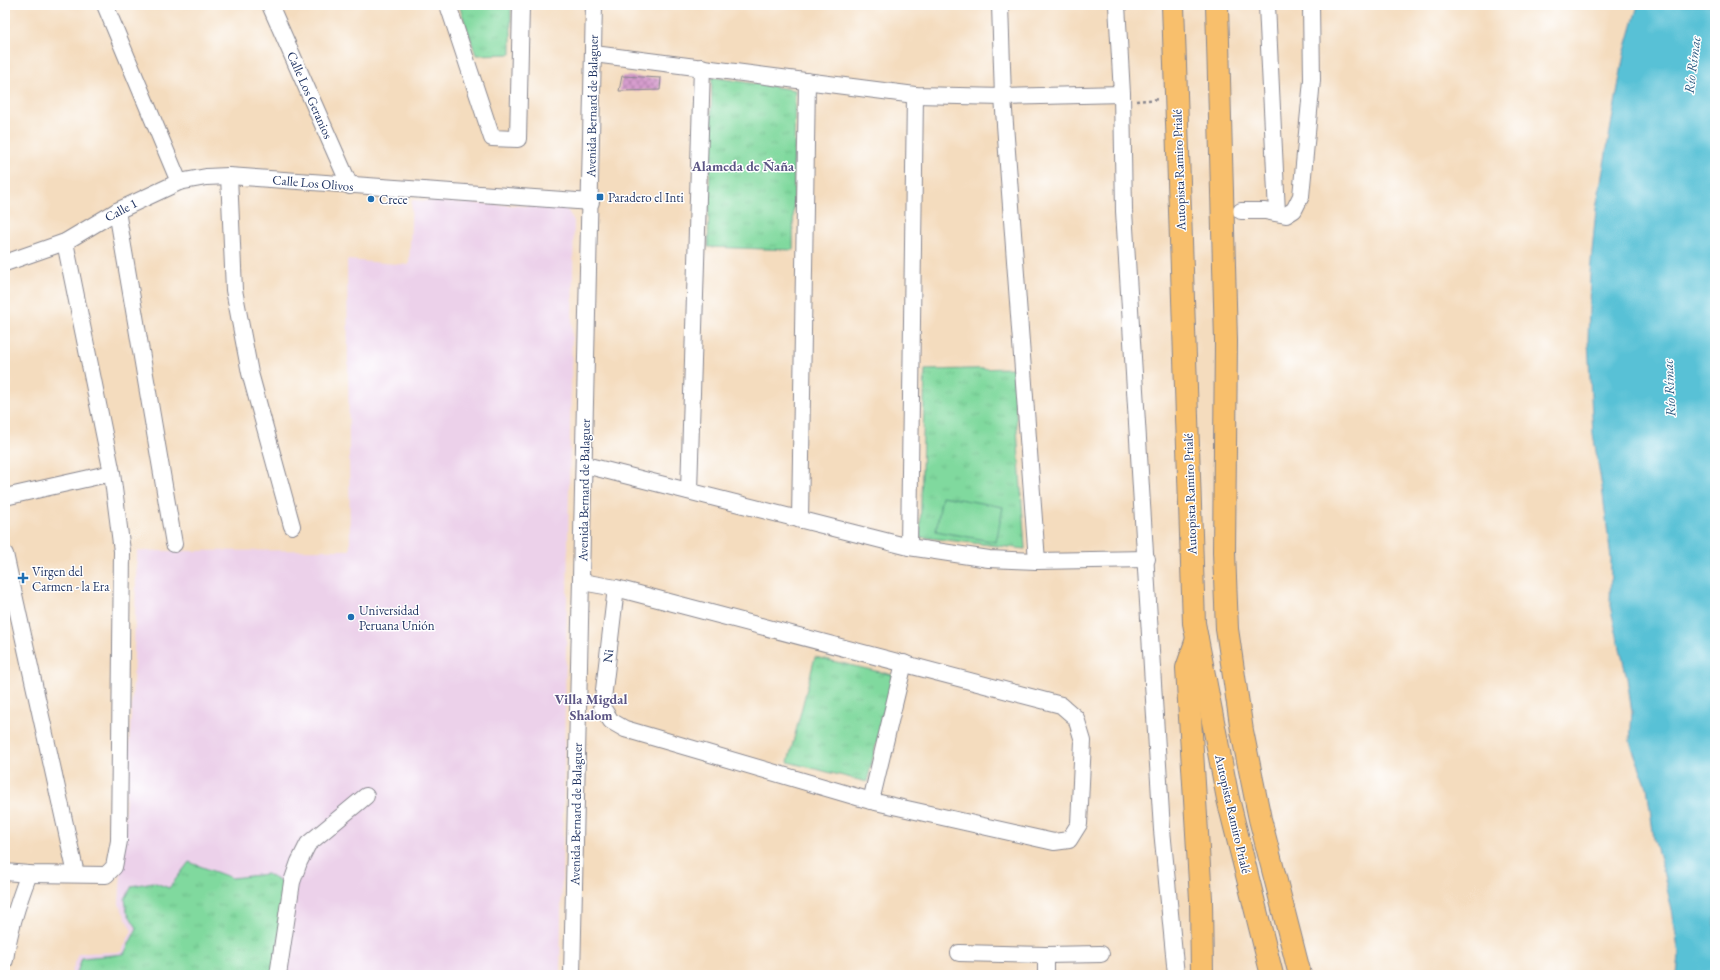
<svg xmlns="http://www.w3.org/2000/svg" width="1720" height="980" viewBox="0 0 1720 980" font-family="'EB Garamond',serif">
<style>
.built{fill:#ecd1ea}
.grass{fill:url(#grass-tufts);stroke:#4e847e}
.garden{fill:#80d99e;stroke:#4e847e}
.water{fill:#59c1d6;stroke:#3a789a}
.building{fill:url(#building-cross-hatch)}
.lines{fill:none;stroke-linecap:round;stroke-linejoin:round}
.minor-casing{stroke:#88868e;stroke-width:18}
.highway-casing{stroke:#88868e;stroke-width:24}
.path{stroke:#88868e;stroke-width:2.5;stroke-dasharray:3 3;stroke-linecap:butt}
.minor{stroke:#fff;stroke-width:16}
.highway{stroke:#f8bf6c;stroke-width:22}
.poi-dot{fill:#1f6fb2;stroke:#fff;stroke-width:1.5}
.labels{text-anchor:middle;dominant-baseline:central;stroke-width:3;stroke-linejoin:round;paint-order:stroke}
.street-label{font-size:13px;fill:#1b2f5e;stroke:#fff}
.poi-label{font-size:13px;fill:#1b2f5e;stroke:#fff;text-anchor:start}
.water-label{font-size:14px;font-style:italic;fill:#2e5b82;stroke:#fff}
.neighbourhood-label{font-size:14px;font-weight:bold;fill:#5c5685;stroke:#fff}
</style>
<defs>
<pattern id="grass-tufts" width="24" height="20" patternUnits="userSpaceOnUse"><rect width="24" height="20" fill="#80d99e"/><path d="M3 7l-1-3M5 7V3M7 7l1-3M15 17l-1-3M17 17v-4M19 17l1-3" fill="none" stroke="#6ebb8a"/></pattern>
<pattern id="building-cross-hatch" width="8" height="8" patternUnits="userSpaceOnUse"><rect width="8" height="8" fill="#d69dcd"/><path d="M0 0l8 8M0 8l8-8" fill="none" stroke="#ad80aa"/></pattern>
</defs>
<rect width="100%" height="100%" fill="#fff"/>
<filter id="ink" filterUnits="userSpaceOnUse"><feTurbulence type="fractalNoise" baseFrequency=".025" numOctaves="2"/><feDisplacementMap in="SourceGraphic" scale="8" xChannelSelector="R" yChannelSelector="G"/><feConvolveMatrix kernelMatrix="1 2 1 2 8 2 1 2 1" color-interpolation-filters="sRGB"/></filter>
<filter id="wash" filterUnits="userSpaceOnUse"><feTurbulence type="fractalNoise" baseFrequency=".012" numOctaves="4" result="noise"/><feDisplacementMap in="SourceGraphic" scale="16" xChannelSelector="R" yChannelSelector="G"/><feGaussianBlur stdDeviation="0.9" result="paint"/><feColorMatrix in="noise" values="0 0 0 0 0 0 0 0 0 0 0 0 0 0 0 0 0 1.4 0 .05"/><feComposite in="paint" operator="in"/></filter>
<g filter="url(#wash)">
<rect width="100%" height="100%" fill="#f4dcbe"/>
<polygon class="built" points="412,200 566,208 574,221 560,975 71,975 78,953 121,952 132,931 119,904 133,684 137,551 350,550 347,260 409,265"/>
<g class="grass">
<polygon points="459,5 511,5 511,54 476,55"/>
<polygon points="712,77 795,90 793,250 708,247"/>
<polygon points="1013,368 1025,549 920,537 925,370"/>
<polygon points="815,657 893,675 867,782 788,762"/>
<polygon points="189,862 232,878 267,874 282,883 286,894 273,975 76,975 82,958 124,954 137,928 127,912 125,899 132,886 153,882 169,888"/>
</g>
<polygon class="garden" points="942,496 1003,507 996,542 936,531"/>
<polygon class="water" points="1638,5 1715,5 1715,975 1677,975 1679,955 1673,915 1662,866 1654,839 1647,787 1630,742 1632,712 1627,678 1610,606 1611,559 1602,487 1593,434 1588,341 1590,273 1596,209 1624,54"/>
<g id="blocks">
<polygon class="building" points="622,76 661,78 660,90 619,91"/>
</g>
</g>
<g filter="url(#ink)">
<use href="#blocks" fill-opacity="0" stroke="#88868e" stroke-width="1"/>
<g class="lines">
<g class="minor-casing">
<g id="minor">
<polyline points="105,5 179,182"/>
<polyline points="270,5 350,186"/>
<polyline points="448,5 492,138 518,139 521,5"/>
<polyline points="1000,5 1003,97 1037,561"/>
<polyline points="1117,5 1122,94 1124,211 1162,830 1176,975"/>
<polyline points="1267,5 1277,213"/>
<polyline points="594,54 915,95 1003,97 1122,94"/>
<polyline points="229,176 234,290 250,373 292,526"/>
<polyline points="117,211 174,544"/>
<polyline points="1241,211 1265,211 1286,215 1294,210 1301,196 1312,80 1311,5"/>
<polyline points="5,263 65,242 117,211 179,182 206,177 229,176 591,202"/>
<polyline points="585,465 909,547 989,559 1037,561 1147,559"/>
<polyline points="689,491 702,67"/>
<polyline points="5,497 112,473"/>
<polyline points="800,520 807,81"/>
<polyline points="909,547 915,95"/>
<polyline points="5,554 76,874"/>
<polyline points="582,582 616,588 1061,705 1076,718 1083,741 1079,824 1069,840 1054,842 871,801 625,729 611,721 602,707 616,588"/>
<polyline points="871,801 904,663"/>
<polyline points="5,872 29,874 106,875 114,867 119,841 122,551 112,473 65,242"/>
<polyline points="959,953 1046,955 1101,954"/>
<path d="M5,960c4,-30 13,-58 24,-86"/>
<polyline points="278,975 292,882 299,862 308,844 366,796"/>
<polyline points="572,975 594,5"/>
<polyline points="1046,975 1046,955"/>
</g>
</g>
<g class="highway-casing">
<g id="highway">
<polyline points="1173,5 1194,623 1228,799 1272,975"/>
<polyline points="1217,5 1226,341 1224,552 1227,629 1242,731 1260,819 1300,975"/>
<polyline points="1197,639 1187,668 1201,899 1202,975"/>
</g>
</g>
<polyline class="path" points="1136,101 1159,99"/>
<use href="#minor" class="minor"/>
<use href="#highway" class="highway"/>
</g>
</g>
<g class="poi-dot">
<rect x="596" y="193" width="8" height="8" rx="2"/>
<circle cx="371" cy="199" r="4"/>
<path d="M21 572h4v4h4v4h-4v4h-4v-4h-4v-4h4z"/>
<circle cx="351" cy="617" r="4"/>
</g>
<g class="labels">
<g class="street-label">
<text transform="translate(310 95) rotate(66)">Calle Los Geranios</text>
<text transform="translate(592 106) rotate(-89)">Avenida Bernard de Balaguer</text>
<text transform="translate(1179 170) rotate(-92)">Autopista Ramiro Prialé</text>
<text transform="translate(313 183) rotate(5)">Calle Los Olivos</text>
<text transform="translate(121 210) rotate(-28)">Calle 1</text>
<text transform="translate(584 490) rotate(-89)">Avenida Bernard de Balaguer</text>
<text transform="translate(1190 494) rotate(-92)">Autopista Ramiro Prialé</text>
<text transform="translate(608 656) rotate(-83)">Ni</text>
<text transform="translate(576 814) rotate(-89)">Avenida Bernard de Balaguer</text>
<text transform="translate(1233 814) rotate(77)">Autopista Ramiro Prialé</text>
</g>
<g class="poi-label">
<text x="608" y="197">Paradero el Inti</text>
<text x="379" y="199">Crece</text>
<text x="32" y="571">Virgen del<tspan x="32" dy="15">Carmen - la Era</tspan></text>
<text x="359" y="610">Universidad<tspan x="359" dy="15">Peruana Unión</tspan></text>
</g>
<g class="water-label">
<text transform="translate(1692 65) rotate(-83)">Río Rímac</text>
<text transform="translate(1669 388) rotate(-93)">Río Rímac</text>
</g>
<g class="neighbourhood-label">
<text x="743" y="166">Alameda de Ñaña</text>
<text x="591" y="699">Villa Migdal<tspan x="591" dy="16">Shalom</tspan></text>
</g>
</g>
<rect width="1720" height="980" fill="none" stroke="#fff" stroke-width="20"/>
</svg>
